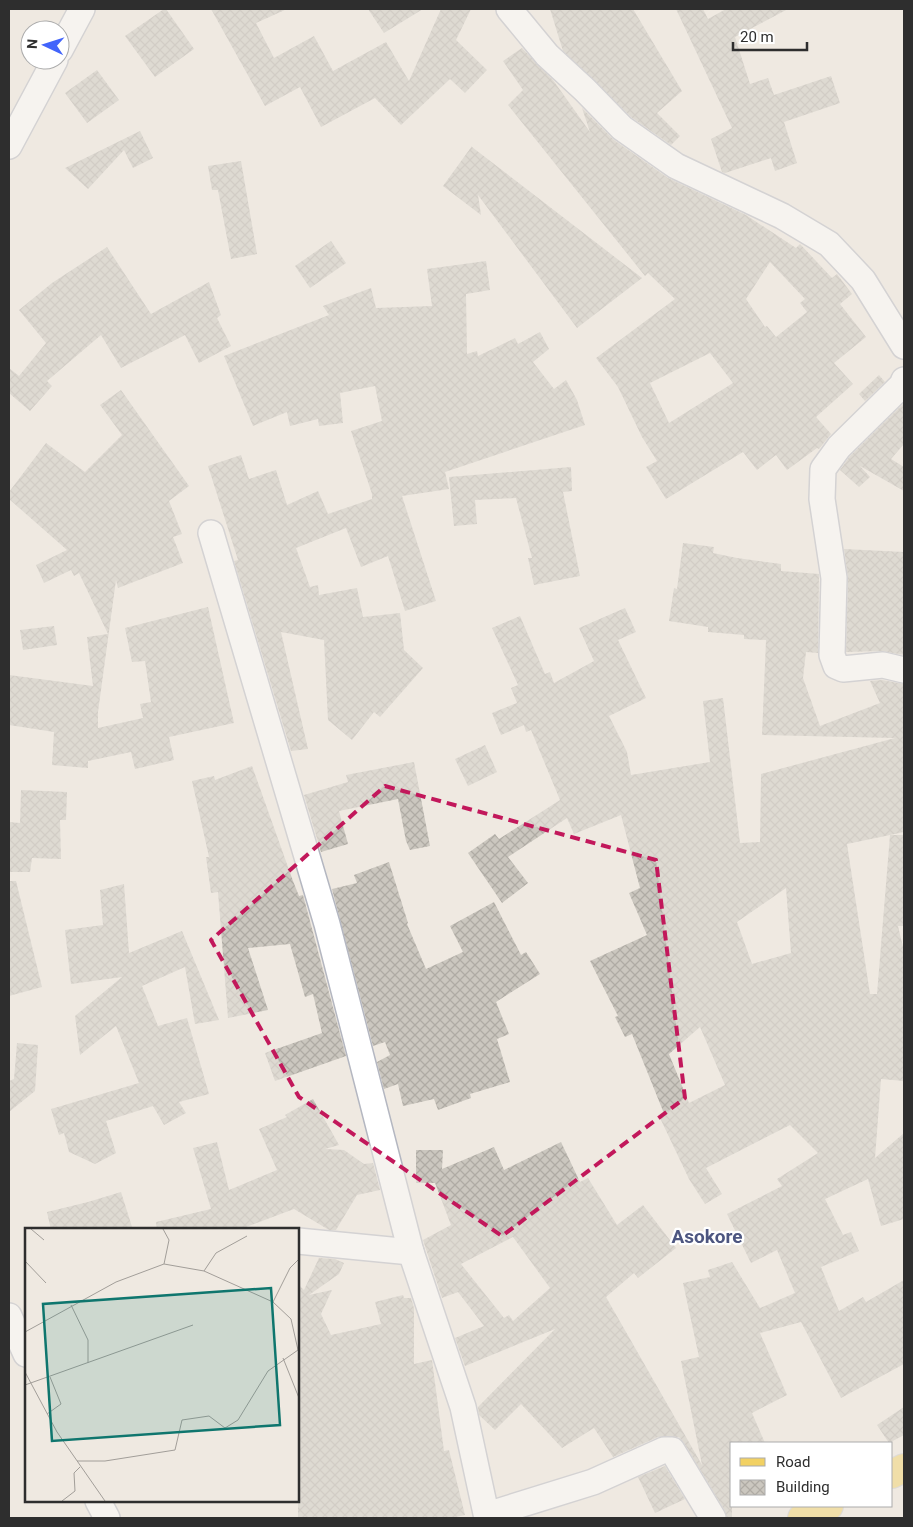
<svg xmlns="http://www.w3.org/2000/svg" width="913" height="1527" viewBox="0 0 913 1527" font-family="Roboto,sans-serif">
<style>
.building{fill:url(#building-cross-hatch);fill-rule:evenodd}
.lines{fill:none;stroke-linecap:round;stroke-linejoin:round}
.minor-casing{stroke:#b4b7c1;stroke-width:28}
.primary-casing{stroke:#c9c9c9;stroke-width:30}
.minor{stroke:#fff;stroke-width:25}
.primary{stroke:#f2d163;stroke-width:28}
.marked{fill:none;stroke:#c2185b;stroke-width:4;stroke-dasharray:10 6;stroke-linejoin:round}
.labels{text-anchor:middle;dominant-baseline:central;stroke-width:4.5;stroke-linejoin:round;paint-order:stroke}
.district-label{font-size:19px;font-weight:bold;fill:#4d5680;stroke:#fff}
.inset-road{fill:none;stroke:#a29e99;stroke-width:1}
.view{fill:#0f766e;fill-opacity:0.15;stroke:#0f766e;stroke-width:2.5}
.inset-edge{fill:none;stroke:#2e2e2e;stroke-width:2.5}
</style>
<defs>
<pattern id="building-cross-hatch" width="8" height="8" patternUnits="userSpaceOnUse" patternTransform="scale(1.25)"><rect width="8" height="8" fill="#cbc7bf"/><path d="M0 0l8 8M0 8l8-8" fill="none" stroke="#afaba4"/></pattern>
</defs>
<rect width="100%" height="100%" fill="#efe9e1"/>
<g class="building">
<polygon points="164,9 166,9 194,49 155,77 125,36"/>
<polygon points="211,9 287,9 256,23 274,58 314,36 333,71 386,42 409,81 441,9 471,9 456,40 487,70 465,93 450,79 401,125 375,98 321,127 300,87 265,106"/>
<polygon points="368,9 423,9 384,33"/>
<polygon points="550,9 633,9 682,91 657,113 680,136 671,145 631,117 563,51"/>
<polygon points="676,9 703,9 708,19 726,9 788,9 735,37 750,84 768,78 774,95 831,76 840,103 784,122 797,163 775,171 771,158 725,173 722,172 711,139 732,128"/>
<path d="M522,48l31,32 37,52 -8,-24 32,32 54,38 78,37 50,33 4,-4 32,34 5,-4 15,20 -12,10 26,33 -32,26 19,21 -37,33 15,17 -12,15 -2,-1 -30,22 -11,-15 -19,15 -14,-18 -77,47 -20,-32 11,-6 -15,-24 -24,-50 -22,-29 79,-59 -27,-26 -3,3 -137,-171 15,-15 -20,-29zM770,262l35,37 -5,4 7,9 -31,25 -9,-11 -2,1 -19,-28zM710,353l23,30 -64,40 -19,-40z"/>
<polygon points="97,70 119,100 87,123 65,93"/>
<polygon points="140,131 153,158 133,168 124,150 88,189 65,168"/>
<polygon points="472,146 472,147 642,278 577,328 478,195 481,215 443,186"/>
<polygon points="241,161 257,254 231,259 218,190 212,190 208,166"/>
<polygon points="331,241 346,263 310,288 295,266"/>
<polygon points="107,247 151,314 209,282 221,315 217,318 231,346 199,363 185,335 121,368 101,335 47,381 52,386 30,411 9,393 9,368 19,376 46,343 19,310 52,283"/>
<polygon points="486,261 490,290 466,294 467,354 477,351 478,356 515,338 518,344 540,332 549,349 533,362 554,389 566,380 577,400 585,425 445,472 449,489 402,496 436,601 405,611 388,556 361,567 346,528 296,548 310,587 318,585 319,595 357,588 363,617 400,613 404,650 423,668 380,717 374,712 352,740 328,720 324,640 281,632 308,749 291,751 234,561 238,560 208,466 241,455 249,479 276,470 287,505 318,491 328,514 372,499 372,494 351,431 382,421 375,386 340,393 343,423 319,426 318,419 290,426 287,412 253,426 224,356 329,315 323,306 371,288 376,308 432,306 427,269"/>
<polygon points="879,375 885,382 865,401 859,394"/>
<polygon points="121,390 189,486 169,501 182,534 173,537 183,563 118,588 116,580 98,712 98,728 143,718 140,704 151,702 145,661 132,662 125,628 208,607 234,723 169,737 174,760 135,769 131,752 88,761 88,768 52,765 54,732 9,725 9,675 93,686 87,637 108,634 79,573 74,576 71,570 44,583 36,565 67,550 9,499 9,492 46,443 85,472 122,435 100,405"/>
<polygon points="904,403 904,444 891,459 904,467 904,491 860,466 870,477 859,487 840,470 850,456"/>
<polygon points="571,467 572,491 563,492 580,576 534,585 528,558 532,558 516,498 475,500 477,524 454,526 449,477"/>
<path d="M683,543l31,4 -1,6 24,5 44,6v7l38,3 -1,79 -12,-1 -3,26 17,48 60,-23 -10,-22 12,-1 22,4v148l-14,3h14v91h-6l6,25v130l-23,-2 -6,79 29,-25v86l-23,7 -13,-47 -43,20 18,36 8,-3 8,19 -38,16 18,44 24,-14 3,5 38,-22v84l-63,34 -40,-76 -41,11 27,62 -35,18 13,30h-33v75h-5l-2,-7 -41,-68 -5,-6h-21l-45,20 -19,-29 -32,20 -41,-44 -26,26 -16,-15 -1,-8 77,-78 -90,37 -10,-28 29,-12 -26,-34 -16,6 -19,-58 28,-15 -16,-42h-19v-33h27l-1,19 52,-22 10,23 57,-28 19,40 8,-4 29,47 26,-20 33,43 -38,30 -4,-5 -28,24 96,168 -21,-104 18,-4 -16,-74 27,-6 -2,-7 24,-8 28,46 35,-15 -18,-43 -26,13 -24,-49 55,-28 -5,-7 41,-26 -28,-28 -84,43 16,26 -17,10 -16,-25 -29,-61 5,-2 -33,-82 -7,3 -10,-20 3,-1 -28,-55 57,-26 -18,-42 11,-5 -19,-73 -47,19 -7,-16 -59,39 20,26 -26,20 -34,-50 27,-19 4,5 61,-39 -29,-70 -5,2 -2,-7 -23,10 -9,-22 25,-10 -6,-15 7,-3 -26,-57 28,-12 25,58 5,-2 4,11 40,-22 -15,-33 46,-20 11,24 -18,8 28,58 -37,18 18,36 4,23 79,-13 -7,-61 20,-3 17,145 20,-1 1,-68 134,-36 -133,-3 4,-95 -22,-1v-4l-36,-3v-5l-39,-6 5,-33 3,1zM890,835l-13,159h-7l-23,-150zM786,888l5,65 -39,11 -15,-42zM700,1027l25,58 -36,18 -20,-49zM513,1237l37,51 -37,33 -4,-6 -5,3 -43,-54z"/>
<polygon points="844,549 904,552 904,655 882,651 846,652 848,578"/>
<polygon points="54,626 57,645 23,650 20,630"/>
<polygon points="485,745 497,772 468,786 455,759"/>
<polygon points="414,762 430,846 410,850 406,841 398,799 339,811 348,844 321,852 304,795 348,782 346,775"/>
<polygon points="252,766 293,881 299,896 303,895 346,1056 275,1081 265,1053 322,1033 313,994 305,997 290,944 248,948 268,1010 228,1018 218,892 211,893 206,857 209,857 192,781 214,776 215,780"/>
<polygon points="21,790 67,792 66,820 60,820 61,859 32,858 30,872 9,872 9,822 20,823"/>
<polygon points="389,862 408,923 407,924 426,969 463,952 450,926 494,902 521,955 526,952 540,974 496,1002 509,1034 497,1039 510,1082 470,1094 471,1098 438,1110 434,1099 403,1106 398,1084 384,1089 377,1062 390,1055 385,1042 373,1046 332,889 357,883 354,875"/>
<polygon points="9,881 16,881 42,987 9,996"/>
<polygon points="124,884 129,953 182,931 219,1020 195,1024 185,967 142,986 158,1026 187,1018 209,1094 179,1102 186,1113 164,1125 153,1106 106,1121 116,1153 95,1164 69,1152 64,1133 59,1135 51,1109 139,1083 116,1026 80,1055 75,1016 122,977 71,984 65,930 103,925 100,890"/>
<polygon points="17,1043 38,1045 35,1091 9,1112 9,1081 14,1079"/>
<polygon points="313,1099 339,1145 325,1149 344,1150 364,1164 373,1163 380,1190 357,1195 336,1230 329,1230 294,1209 238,1230 157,1230 156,1222 211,1209 193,1148 217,1142 229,1190 277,1170 259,1129 287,1117 285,1115"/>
<polygon points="121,1192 133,1230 51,1230 47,1212 88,1202"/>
<polygon points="319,1258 335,1259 344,1263 339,1274 309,1295 332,1290 321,1314 331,1335 381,1324 375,1302 403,1295 404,1298 411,1298 414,1308 414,1364 432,1360 444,1451 449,1450 465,1515 451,1518 298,1518 298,1284 304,1290"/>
<polygon points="904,1407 904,1435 889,1443 877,1425"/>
<polygon points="665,1466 685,1499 655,1513 638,1477"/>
</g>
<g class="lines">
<g class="minor-casing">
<g id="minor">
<polyline points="509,9 547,55 585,90 622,128 676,166 782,216 829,244 863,280 904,346"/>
<polyline points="60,50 82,9"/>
<polyline points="9,146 55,60"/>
<polyline points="904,380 902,385 839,447 823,469 822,499 834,578 832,655 836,666 843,669 883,665 904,670"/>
<polyline points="211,533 327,924 411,1252 463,1407 487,1518"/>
<polyline points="298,1241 411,1252"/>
<polyline points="9,1316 26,1354"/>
<polyline points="98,1501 107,1518"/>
<polyline points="487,1515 593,1482 664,1450 672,1450 713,1518"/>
</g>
</g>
<g class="primary-casing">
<g id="primary">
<polyline points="892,1474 904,1468"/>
<polyline points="802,1518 829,1506"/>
</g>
</g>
<use href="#minor" class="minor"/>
<use href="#primary" class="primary"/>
</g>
<path d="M0 0H913V1527H0ZM385,786l271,74 29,238 -183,138 -203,-139 -88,-157z" fill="#efe9e1" fill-opacity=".55" fill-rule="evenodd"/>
<path class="marked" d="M385,786l271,74 29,238 -183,138 -203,-139 -88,-157z"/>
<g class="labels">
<g class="district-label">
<text x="707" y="1236">Asokore</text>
</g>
</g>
<g transform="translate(25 1228)">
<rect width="274" height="274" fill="#efe9e1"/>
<path class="inset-road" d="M6,1l13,11M138,1l6,11 -5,24M0,33l21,22M179,43l12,-18 31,-17M46,77l17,35v23M0,104l91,-50 48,-18 40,7 69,31 17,-34 8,-8M258,130l16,40M0,144l32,60 48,69M0,157l168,-60M22,186l14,-10 -11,-27M52,233h28l70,-11 7,-30 27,-4 16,12 13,-8 30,-49 30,-21 -7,-31 -18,-17M37,273l13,-10 -1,-18 6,-6"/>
<path class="view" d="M246,60l9,137 -228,16 -9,-137z"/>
<rect width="274" height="274" class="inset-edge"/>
</g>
<rect width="913" height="1527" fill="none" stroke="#2e2e2e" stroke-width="20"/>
<rect x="730" y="1442" width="162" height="65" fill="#ffffff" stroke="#ababab"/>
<rect x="740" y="1458" width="25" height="8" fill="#f2d163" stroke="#ababab"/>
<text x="776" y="1467" font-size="15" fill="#2e2e2e">Road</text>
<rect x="740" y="1480" width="25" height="15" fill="url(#building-cross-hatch)" stroke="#ababab"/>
<text x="776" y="1492" font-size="15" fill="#2e2e2e">Building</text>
<g transform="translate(45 45) rotate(274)"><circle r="24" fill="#ffffff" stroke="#ababab"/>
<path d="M0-4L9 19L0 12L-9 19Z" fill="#4264fb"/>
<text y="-8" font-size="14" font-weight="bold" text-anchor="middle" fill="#2e2e2e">N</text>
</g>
<path d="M733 42v8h74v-8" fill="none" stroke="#2e2e2e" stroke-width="2.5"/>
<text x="740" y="42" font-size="15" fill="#2e2e2e" stroke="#ffffff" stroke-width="4" paint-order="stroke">20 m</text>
</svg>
